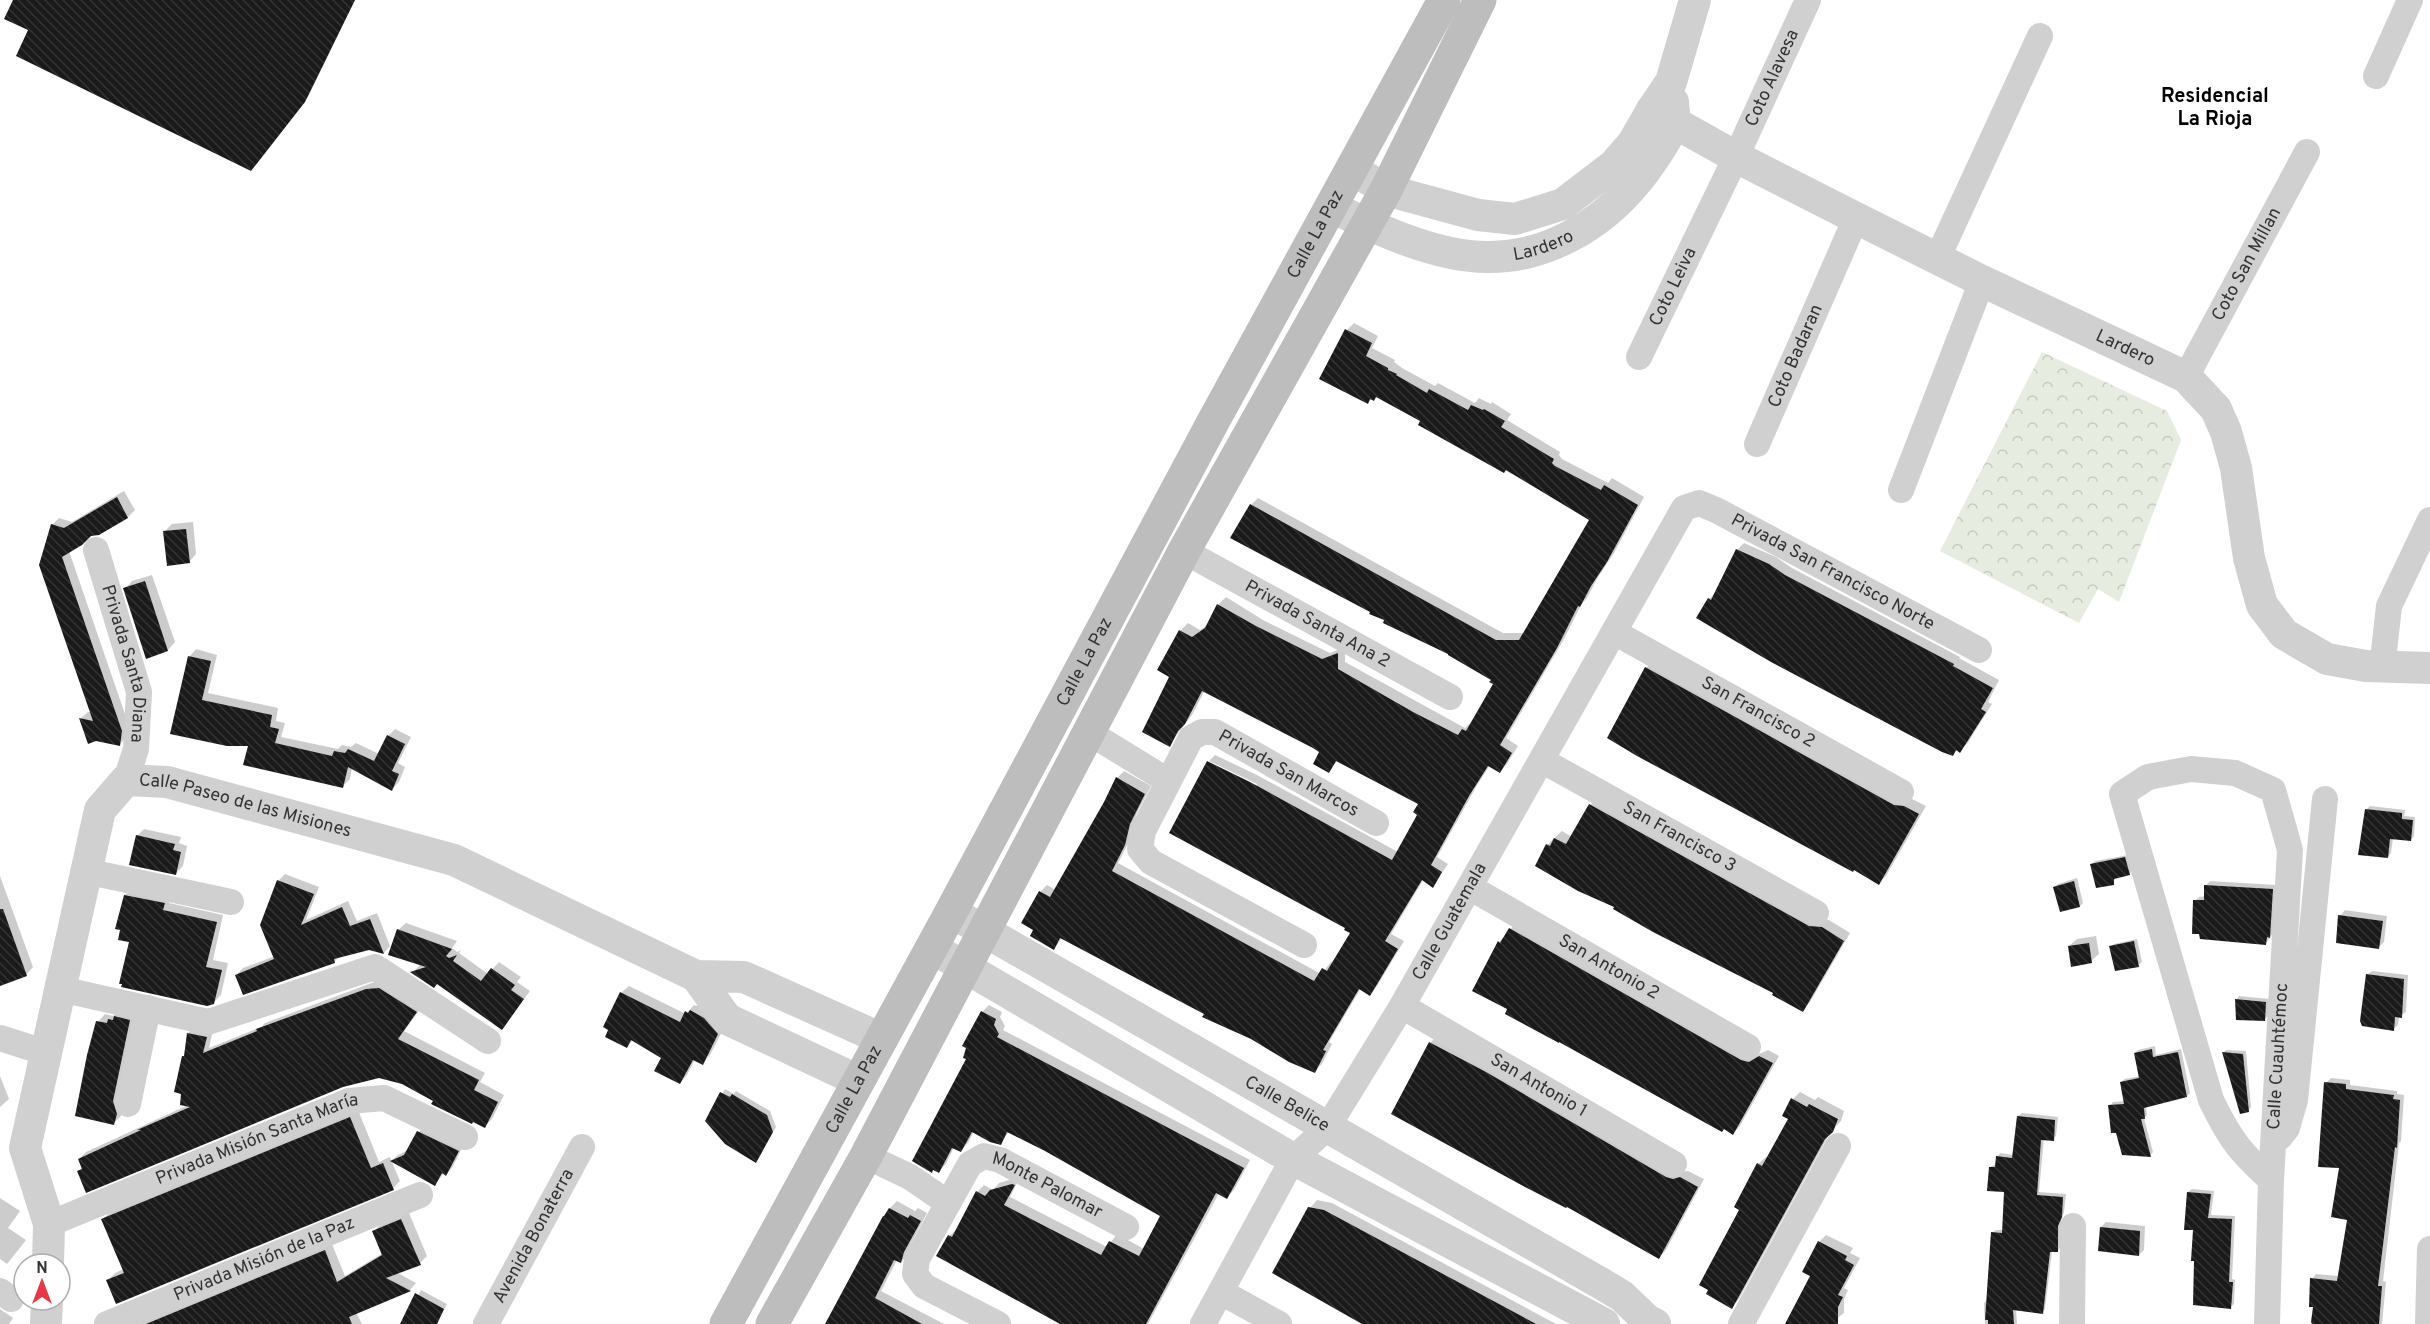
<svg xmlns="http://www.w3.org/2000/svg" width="2430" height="1324" viewBox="0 0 2430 1324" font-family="Overpass,sans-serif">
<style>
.park{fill:url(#park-crowns)}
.shadow{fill:#0003}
.building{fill:url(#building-back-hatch)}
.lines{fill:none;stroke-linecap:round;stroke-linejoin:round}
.minor{stroke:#d0d0d0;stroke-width:26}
.tertiary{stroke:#d0d0d0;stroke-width:32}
.secondary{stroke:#bdbdbd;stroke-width:33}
.labels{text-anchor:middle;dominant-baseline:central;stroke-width:6;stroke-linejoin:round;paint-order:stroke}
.street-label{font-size:18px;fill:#333;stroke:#fff}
.neighbourhood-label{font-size:20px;font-weight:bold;fill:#000;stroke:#fff}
</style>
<defs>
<pattern id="park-crowns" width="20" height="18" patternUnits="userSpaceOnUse" patternTransform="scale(1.5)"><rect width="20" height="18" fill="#e6ecdf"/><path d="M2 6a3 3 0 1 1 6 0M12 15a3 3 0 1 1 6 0" fill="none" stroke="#c6cbc0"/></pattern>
<pattern id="building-back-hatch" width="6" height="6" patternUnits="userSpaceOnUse" patternTransform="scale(1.5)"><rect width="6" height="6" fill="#1a1a1a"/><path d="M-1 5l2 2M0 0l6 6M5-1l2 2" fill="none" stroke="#333"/></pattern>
</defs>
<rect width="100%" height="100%" fill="#fff"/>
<polygon class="park" points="2042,352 2167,411 2181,440 2119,602 2098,589 2079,623 1940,551"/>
<g class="shadow">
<polygon points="15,0 355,0 308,97 254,166 30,30"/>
<polygon points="1354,323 1378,336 1372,348 1395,360 1394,362 1402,368 1435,386 1438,383 1475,403 1479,398 1491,404 1492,402 1511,414 1507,420 1560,452 1559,455 1562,459 1608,483 1612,478 1644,497 1614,553 1598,577 1587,598 1581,605 1564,639 1506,738 1518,746 1507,764 1500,771 1490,765 1476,787 1437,857 1448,864 1433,886 1423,880 1391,934 1404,941 1377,986 1370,994 1361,988 1329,1042 1332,1044 1322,1064 1314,1071 1062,938 1054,948 1035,929 1040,892 1047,885 1056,890 1105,803 1117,778 1124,771 1151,786 1136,815 1132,836 1118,863 1321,974 1331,962 1333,963 1352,932 1256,787 1257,784 1209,761 1215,755 1257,775 1398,852 1419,815 1420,804 1338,760 1329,771 1321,752 1205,690 1192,715 1169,745 1171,676 1159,670 1180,631 1188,623 1200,630 1208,625 1218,605 1226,597 1263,620 1330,653 1345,647 1345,662 1465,728 1470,723 1472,724 1495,684 1493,679 1385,619 1251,505 1258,498 1503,633 1524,633 1591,520 1377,396 1368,402 1347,330"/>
<polygon points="124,491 135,510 128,517 99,534 97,532 69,551 128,723 126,737 119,745 96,739 89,742 81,718 88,712 92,712 52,525 59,518 72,522"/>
<polygon points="193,522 196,554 189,562 164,532 172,524"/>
<polygon points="1744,543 1776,557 1792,568 1960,657 1959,658 1999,680 1988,702 1992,704 1967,744 1952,754 1709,599 1716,592 1737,550"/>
<polygon points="152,575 175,642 168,650 147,657 125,589 132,581"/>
<polygon points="196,649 217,655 208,693 278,708 276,721 285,723 281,737 338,749 342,745 351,747 356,743 379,754 388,736 395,729 411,737 398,763 405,767 399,782 392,789 352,768 350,779 343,786 250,745 172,733 190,656"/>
<polygon points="1653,660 1902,798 1912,799 1926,806 1886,876 1878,883 1854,869 1646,668"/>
<polygon points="1598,798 1816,919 1829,920 1850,933 1810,1002 1803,1010 1775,992 1616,906 1547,845 1562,831 1572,837 1590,805"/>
<polygon points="2370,806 2405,810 2404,816 2415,817 2414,836 2411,840 2393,838 2391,853 2388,857 2366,810"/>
<polygon points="144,829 181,837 179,843 187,846 183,866 176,873 137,836"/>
<polygon points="2128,855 2132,871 2129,874 2116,877 2113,883 2092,864 2095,861"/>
<polygon points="285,874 319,887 306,920 348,901 357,921 377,913 390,946 384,953 369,948 340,956 334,962 237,975 243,968 275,956 278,881"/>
<polygon points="0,876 33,967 26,975 0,984"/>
<polygon points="2077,878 2083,903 2080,906 2054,887 2058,884"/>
<polygon points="2210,881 2276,885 2274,932 2266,943 2195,901 2199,897 2206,896 2206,885"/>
<polygon points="133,888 171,896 169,903 223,915 213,960 228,963 221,995 213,1003 131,941 125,895"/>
<polygon points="2345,910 2387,916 2384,942 2379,947 2340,916"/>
<polygon points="1517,922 1757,1055 1768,1050 1779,1056 1740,1126 1733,1133 1474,990 1499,942"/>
<polygon points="406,923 457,941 452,948 457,952 461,950 459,953 488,974 499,962 521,977 517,982 530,991 502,1028 437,983 413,972 421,964 398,930"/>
<polygon points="2096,936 2099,954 2091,961 2069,946 2077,939"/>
<polygon points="2137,939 2142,962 2138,965 2111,947 2114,944"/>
<polygon points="2372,971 2408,975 2406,1012 2399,1016 2398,1025 2393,1029 2367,975"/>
<polygon points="387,981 423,1005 404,1031 485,1073 480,1082 504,1095 492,1119 485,1126 403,1083 379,1076 343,1086 79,1171 83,1167 79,1159 86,1152 188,1105 186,1054 188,1033 195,1026 213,1030 209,1048 261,1027 265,1023 374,982"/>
<polygon points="629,986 686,1014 694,1005 696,1006 699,1004 725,1026 710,1055 702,1063 695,1059 687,1075 680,1083 663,1057 633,1040 627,1047 621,993"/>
<polygon points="2239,996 2269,999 2268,1016 2265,1019 2236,1000"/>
<polygon points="989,1005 1002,1012 1000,1017 1005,1026 1003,1030 1250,1160 1234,1190 1227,1197 1219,1193 1148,1324 1065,1324 949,1236 957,1229 977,1192 984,1185 993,1190 999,1183 1020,1177 1010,1197 1107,1247 1117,1234 1144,1249 1162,1215 1010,1131 1000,1143 974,1131 968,1143 961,1150 954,1147 946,1164 939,1171 968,1059 982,1012"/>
<polygon points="117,1012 136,1013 123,1106 121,1116 114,1123 98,1022 105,1014 113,1016"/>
<polygon points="1437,1036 1681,1172 1688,1171 1704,1179 1666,1250 1659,1258 1430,1043"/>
<polygon points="2155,1046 2156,1055 2181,1049 2190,1093 2187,1096 2146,1106 2147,1115 2144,1118 2153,1152 2150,1156 2110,1106 2113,1102 2125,1101 2121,1082 2125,1079 2140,1076 2135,1053 2138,1050"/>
<polygon points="2226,1050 2246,1051 2251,1107 2248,1111 2223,1053"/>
<polygon points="0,1076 9,1099 0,1107"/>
<polygon points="2331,1078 2350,1080 2350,1085 2397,1091 2397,1094 2404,1095 2401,1141 2399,1143 2383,1281 2386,1282 2382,1324 2313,1324 2314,1305 2312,1279 2316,1274 2339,1276 2349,1219 2326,1083"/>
<polygon points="725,1089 734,1094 736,1091 770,1111 776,1127 756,1161 707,1121"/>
<polygon points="1800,1092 1815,1100 1818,1097 1844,1111 1841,1121 1831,1131 1739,1299 1732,1307 1742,1209 1758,1164 1766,1157 1768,1158 1790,1119 1793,1099"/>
<polygon points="358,1110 379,1162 390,1157 400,1181 393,1188 108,1280 115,1273 124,1269 103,1219 110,1212"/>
<polygon points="2022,1113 2058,1117 2056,1136 2053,1139 2044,1138 2039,1192 2066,1194 2064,1212 2061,1221 2060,1248 2057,1251 2052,1251 2045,1309 2042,1313 2016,1309 2017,1324 1985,1324 1984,1303 1987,1300 1992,1233 1996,1230 2004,1230 2006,1191 1990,1167 1996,1164 1997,1157 2000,1153 2014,1155 2018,1116"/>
<polygon points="425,1125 464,1144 452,1168 446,1174 444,1173 435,1184 392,1160 398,1155 408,1150 419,1132"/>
<polygon points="2192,1189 2214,1191 2211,1215 2235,1216 2232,1279 2235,1280 2234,1304 2230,1307 2188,1192"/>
<polygon points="0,1198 20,1211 8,1228 26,1240 7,1264 0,1259"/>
<polygon points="1317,1200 1332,1203 1556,1324 1370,1324 1310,1208"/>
<polygon points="897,1201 915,1211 918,1208 927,1213 911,1243 908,1255 901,1262 897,1260 881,1291 944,1324 828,1324 890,1208"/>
<polygon points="409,1213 427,1256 420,1263 396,1272 416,1283 410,1290 356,1312 362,1324 139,1324 332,1244 345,1276 383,1253 374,1231 381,1224"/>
<polygon points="2106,1222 2145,1226 2144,1250 2139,1255 2101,1227"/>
<polygon points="1826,1235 1853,1248 1850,1253 1860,1258 1844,1288 1848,1290 1844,1299 1844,1313 1830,1324 1786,1324 1812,1275 1804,1272 1819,1242"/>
<polygon points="421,1290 447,1304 437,1324 402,1324"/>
<polygon points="0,1309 13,1318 9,1324 0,1324"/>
</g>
<g class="building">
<polygon points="13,0 355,0 305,102 251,171 16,56 28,30 4,19"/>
<polygon points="1345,329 1372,343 1366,356 1388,368 1388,370 1397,374 1396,375 1427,393 1429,389 1468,410 1471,405 1483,410 1484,409 1505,421 1501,427 1554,459 1552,463 1555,466 1601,490 1604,485 1638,505 1607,562 1591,586 1580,607 1578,606 1557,648 1500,745 1512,753 1500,773 1488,766 1469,796 1431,865 1442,872 1433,888 1422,880 1385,941 1398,949 1370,996 1359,989 1323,1050 1326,1051 1315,1073 1289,1062 1251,1039 1202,1017 1204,1014 1060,938 1054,950 1030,936 1033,930 1021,923 1039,891 1050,897 1104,802 1116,777 1145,794 1130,824 1125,845 1112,871 1314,981 1322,968 1327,971 1350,933 1344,930 1345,928 1169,833 1207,761 1250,782 1392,860 1417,815 1413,812 1418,804 1336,761 1329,773 1313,764 1319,752 1313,748 1202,691 1185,724 1178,731 1170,747 1142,732 1169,677 1157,670 1179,630 1192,637 1205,628 1217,604 1256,626 1322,659 1338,653 1338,669 1413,712 1458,735 1462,729 1466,731 1493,684 1489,682 1491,680 1448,655 1448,654 1383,623 1384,620 1369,614 1370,612 1230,538 1250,504 1496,640 1519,640 1589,520 1506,470 1504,473 1418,425 1420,421 1376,397 1374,401 1370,399 1368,404 1319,379"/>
<polygon points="117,497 128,518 99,535 91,536 82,545 62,557 122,731 120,746 96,741 88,744 79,718 93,721 39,565 51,524 64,528"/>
<polygon points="186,529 190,563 167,566 163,531"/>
<polygon points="1736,549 1769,564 1785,575 1954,664 1953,666 1993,688 1981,709 1986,712 1960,753 1956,750 1953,756 1942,752 1771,662 1696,618 1708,598 1711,600"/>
<polygon points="145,581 168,651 146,659 123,588"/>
<polygon points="188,656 211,661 202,700 272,715 270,727 279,729 275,743 332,756 334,751 345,753 348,749 374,761 387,735 405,744 392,771 399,774 392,791 348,767 343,788 243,765 248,746 227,746 170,734"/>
<polygon points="1645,667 1894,805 1904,806 1919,814 1879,885 1854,870 1853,872 1637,756 1607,738"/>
<polygon points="1589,804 1809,926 1822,927 1844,941 1803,1012 1772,995 1773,993 1653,932 1613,909 1614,907 1578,891 1535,866 1546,844 1550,846 1554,838 1566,844"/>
<polygon points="2365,809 2402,813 2402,819 2413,820 2411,841 2390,839 2388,858 2358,855"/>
<polygon points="136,835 175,844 173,850 181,852 176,875 129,865"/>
<polygon points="2125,857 2130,875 2114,879 2114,885 2096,888 2090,864"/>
<polygon points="277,880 314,894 301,925 342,907 350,926 370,919 384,954 369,950 334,959 335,963 243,995 235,975 274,959 260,925"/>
<polygon points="2074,881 2080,907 2060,912 2053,887"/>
<polygon points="2204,885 2273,889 2270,938 2267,937 2266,945 2200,939 2199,934 2192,934 2193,900 2204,900"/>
<polygon points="124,895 165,903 163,910 217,922 206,967 222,970 214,1004 207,1006 121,987 122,984 119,984 129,942 118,940 120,930 115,929"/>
<polygon points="0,909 3,909 27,976 0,986"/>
<polygon points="2338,915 2383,921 2379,949 2336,943"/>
<polygon points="1509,928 1741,1060 1749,1062 1759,1056 1773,1063 1733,1135 1724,1129 1722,1132 1559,1042 1559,1043 1505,1014 1507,1009 1472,991 1498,941 1500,943"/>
<polygon points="397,929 452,949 446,956 449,958 457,955 453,961 481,981 491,968 515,985 511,990 524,999 502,1030 437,984 434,988 410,972 426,967 388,955"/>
<polygon points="2134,941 2139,967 2115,971 2109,946"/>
<polygon points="2089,943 2092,963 2071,967 2068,946"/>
<polygon points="2366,974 2404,979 2402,1018 2395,1017 2394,1031 2362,1026 2360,1021"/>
<polygon points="379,988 417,1012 398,1039 479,1080 474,1090 498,1102 485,1128 473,1122 472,1124 431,1104 433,1101 402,1084 379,1078 343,1087 86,1193 77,1171 82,1169 78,1159 141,1130 137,1130 190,1107 180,1105 181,1094 174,1092 182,1056 184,1056 187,1033 207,1037 203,1053 257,1031 256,1029 366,989"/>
<polygon points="620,992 680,1022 685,1011 688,1013 690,1010 704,1018 718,1034 703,1065 693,1060 680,1084 654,1071 661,1058 631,1040 627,1048 605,1037 608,1030 603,1027"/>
<polygon points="2235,999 2266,1002 2265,1021 2236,1020"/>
<polygon points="981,1011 996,1019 994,1025 999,1034 997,1037 1244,1168 1227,1199 1216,1193 1146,1324 1060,1324 936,1256 948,1235 952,1237 976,1191 985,1196 990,1190 1012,1184 1015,1185 1004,1205 1101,1255 1109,1241 1139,1256 1160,1216 1045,1151 1007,1132 1001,1145 990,1142 972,1132 961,1152 952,1148 939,1173 933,1170 932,1173 912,1161 966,1059 963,1058 966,1048 962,1046"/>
<polygon points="114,1016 130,1020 113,1101 117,1114 114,1125 75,1116 87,1055 96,1021 107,1023 108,1019 113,1020"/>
<polygon points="1429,1042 1486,1072 1666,1177 1673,1179 1680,1177 1698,1187 1659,1259 1567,1207 1566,1208 1525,1187 1391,1114"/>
<polygon points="2152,1049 2153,1057 2178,1052 2187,1097 2144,1108 2145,1119 2141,1119 2151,1157 2122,1155 2116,1133 2111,1133 2108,1105 2124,1104 2120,1082 2139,1078 2134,1053"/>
<polygon points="2222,1052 2243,1054 2249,1112 2240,1114"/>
<polygon points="2324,1082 2346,1084 2346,1089 2394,1095 2393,1099 2400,1100 2397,1148 2395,1147 2378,1286 2382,1286 2379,1324 2312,1324 2311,1322 2313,1307 2309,1307 2310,1278 2337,1281 2347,1220 2331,1217 2339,1168 2318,1167"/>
<polygon points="720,1092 730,1097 732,1094 767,1115 773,1132 756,1163 725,1144 705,1121"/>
<polygon points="1791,1098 1807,1107 1809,1104 1838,1119 1833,1132 1825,1139 1732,1309 1706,1294 1708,1290 1699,1285 1739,1210 1734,1207 1757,1163 1762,1166 1788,1119 1782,1116"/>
<polygon points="2017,1116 2055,1120 2054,1141 2041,1140 2037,1195 2063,1197 2062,1217 2058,1226 2058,1252 2050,1252 2043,1314 2013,1310 2014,1324 1988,1324 1988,1320 1985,1320 1991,1232 2002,1233 2004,1192 1987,1191 1989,1167 1995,1167 1996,1156 2012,1158"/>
<polygon points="350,1117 371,1168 383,1163 394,1190 116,1304 106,1280 124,1273 101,1219"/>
<polygon points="417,1131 459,1151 446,1176 442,1173 435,1186 390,1161 404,1155"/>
<polygon points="2187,1192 2211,1194 2208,1218 2232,1219 2229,1282 2233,1282 2231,1309 2193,1305 2194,1261 2191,1261 2193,1230 2184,1230"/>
<polygon points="1308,1207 1324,1210 1536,1324 1362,1324 1272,1273"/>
<polygon points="889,1208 908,1218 910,1215 921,1221 904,1252 901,1263 894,1260 875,1298 922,1324 825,1324 883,1216 884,1216"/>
<polygon points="401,1219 421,1265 386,1278 411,1291 349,1317 352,1324 146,1324 325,1250 337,1282 382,1255 372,1231"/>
<polygon points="2100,1227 2140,1231 2139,1256 2098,1251"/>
<polygon points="1818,1241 1847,1256 1845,1260 1854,1265 1838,1295 1843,1297 1838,1307 1838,1324 1785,1324 1810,1276 1802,1272"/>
<polygon points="415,1293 444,1309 437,1324 400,1324"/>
</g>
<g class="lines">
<g class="minor">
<polyline points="2376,76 2410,0"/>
<polyline points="1938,257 2040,36"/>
<path id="s1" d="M1639,357l97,-200 72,-157"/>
<path id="s2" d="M2186,377l121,-225"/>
<path id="s3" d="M1757,444l99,-226"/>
<polyline points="1901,490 1982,281"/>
<path id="s4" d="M96,550l43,142 -3,57 -10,31"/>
<path id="s5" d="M1184,551l266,146"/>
<path id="s6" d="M1614,632l287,160"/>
<polyline points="2387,666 2384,651 2389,606 2430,520"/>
<polyline points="1090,733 1168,781"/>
<path id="s7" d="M1543,761l273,152"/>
<polyline points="85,871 231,902"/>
<path id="s8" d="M1471,888l277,159"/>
<path id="s9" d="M1304,945l-153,-83 -11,-13 3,-18 48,-93 11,-6h13l161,91"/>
<polyline points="60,989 208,1022 375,967 488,1041"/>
<path id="s10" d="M1402,1006l272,158"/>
<polyline points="0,1038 47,1053"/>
<polyline points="128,1104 148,1008"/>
<polyline points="2280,1137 2287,1128 2295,1100 2325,799"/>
<polyline points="866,1156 910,1177 948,1203"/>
<path id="s11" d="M49,1224l300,-123 35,-3 81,39"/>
<polyline points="0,1291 11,1299"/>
<polyline points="1221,1292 1279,1324"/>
<path id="s12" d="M107,1324l313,-129"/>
<path id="s13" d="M486,1324l96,-177"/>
<path id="s14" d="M998,1324l-74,-38 -9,-12 2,-15 53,-95 14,-8 16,4 126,67"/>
<path id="s15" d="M1203,1324l90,-165 34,-31 75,-122 282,-498 15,-5 17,7 263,140"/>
<polyline points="1741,1324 1838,1146"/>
<polyline points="2072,1324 2073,1226"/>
<path id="s16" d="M2267,1324l4,-144 19,-330 -17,-60 -38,-17 -44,-4 -43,8 -26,17 89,306c19,39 28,51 60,80"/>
<polyline points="2428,1324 2430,1249"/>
</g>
<g class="tertiary">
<path id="s17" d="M1652,110l84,47 120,61 126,63 204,96 30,32 10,23 10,36 13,90 13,47 22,29 43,25 39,7 64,2"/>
<polyline points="1352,169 1386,190 1478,215 1515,219 1563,204 1614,165 1633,143 1652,110 1671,82 1695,0"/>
<path id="s18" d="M1332,207c44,22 104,50 155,50 58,1 113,-31 149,-75 9,-10 37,-50 38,-61 1,-6 -1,-13 -1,-19"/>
<path id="s19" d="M951,912l651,372 20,12 25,24 8,4"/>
<polyline points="932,948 1293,1159 1604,1324"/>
<polyline points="696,976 727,1019 859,1081"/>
<path id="s20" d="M48,1264l1,-40 -24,-76 75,-338 26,-30 41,2 287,78 242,116 48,1 138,62"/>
<polyline points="46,1324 47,1300"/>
</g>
<g class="secondary">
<path id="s21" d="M726,1324l225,-412 263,-492 230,-420"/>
<polyline points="772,1324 866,1156 1184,551 1386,190 1480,0"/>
</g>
</g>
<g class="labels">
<g class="street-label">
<text stroke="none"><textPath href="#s1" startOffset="309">Coto Alavesa</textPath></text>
<text stroke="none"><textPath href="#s21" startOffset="1239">Calle La Paz</textPath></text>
<text stroke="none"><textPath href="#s18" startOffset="222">Lardero</textPath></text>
<text stroke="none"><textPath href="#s2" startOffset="128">Coto San Millan</textPath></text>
<text stroke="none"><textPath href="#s1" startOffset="78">Coto Leiva</textPath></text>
<text stroke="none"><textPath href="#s17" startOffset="530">Lardero</textPath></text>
<text stroke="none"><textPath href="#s3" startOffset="96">Coto Badaran</textPath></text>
<text stroke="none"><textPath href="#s15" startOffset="1116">Privada San Francisco Norte</textPath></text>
<text stroke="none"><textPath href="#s5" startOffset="152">Privada Santa Ana 2</textPath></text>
<text stroke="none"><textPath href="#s21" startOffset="753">Calle La Paz</textPath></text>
<text stroke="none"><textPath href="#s4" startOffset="118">Privada Santa Diana</textPath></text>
<text stroke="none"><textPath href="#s6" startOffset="165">San Francisco 2</textPath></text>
<text stroke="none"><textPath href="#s9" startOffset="424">Privada San Marcos</textPath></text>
<text stroke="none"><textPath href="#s20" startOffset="628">Calle Paseo de las Misiones</textPath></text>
<text stroke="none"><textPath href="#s7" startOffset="156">San Francisco 3</textPath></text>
<text stroke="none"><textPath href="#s15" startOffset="474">Calle Guatemala</textPath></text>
<text stroke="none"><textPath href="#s8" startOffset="159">San Antonio 2</textPath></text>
<text stroke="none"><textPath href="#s16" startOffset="268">Calle Cuauhtémoc</textPath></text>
<text stroke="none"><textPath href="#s10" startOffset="158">San Antonio 1</textPath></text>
<text stroke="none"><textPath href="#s21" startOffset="267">Calle La Paz</textPath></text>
<text stroke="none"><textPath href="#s19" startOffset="387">Calle Belice</textPath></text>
<text stroke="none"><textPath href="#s11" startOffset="225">Privada Misión Santa María</textPath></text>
<text stroke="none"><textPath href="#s14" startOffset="308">Monte Palomar</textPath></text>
<text stroke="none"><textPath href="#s13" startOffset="100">Avenida Bonaterra</textPath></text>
<text stroke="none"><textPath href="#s12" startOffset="170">Privada Misión de la Paz</textPath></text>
</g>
<g class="neighbourhood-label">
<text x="2215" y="97">Residencial<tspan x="2215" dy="23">La Rioja</tspan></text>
</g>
</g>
<g transform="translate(42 1282)"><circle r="28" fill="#ffffff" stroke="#adadad" stroke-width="1.5"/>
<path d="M0-4.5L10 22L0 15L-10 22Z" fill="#e63946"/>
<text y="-9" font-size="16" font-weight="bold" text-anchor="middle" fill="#333333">N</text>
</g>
</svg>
